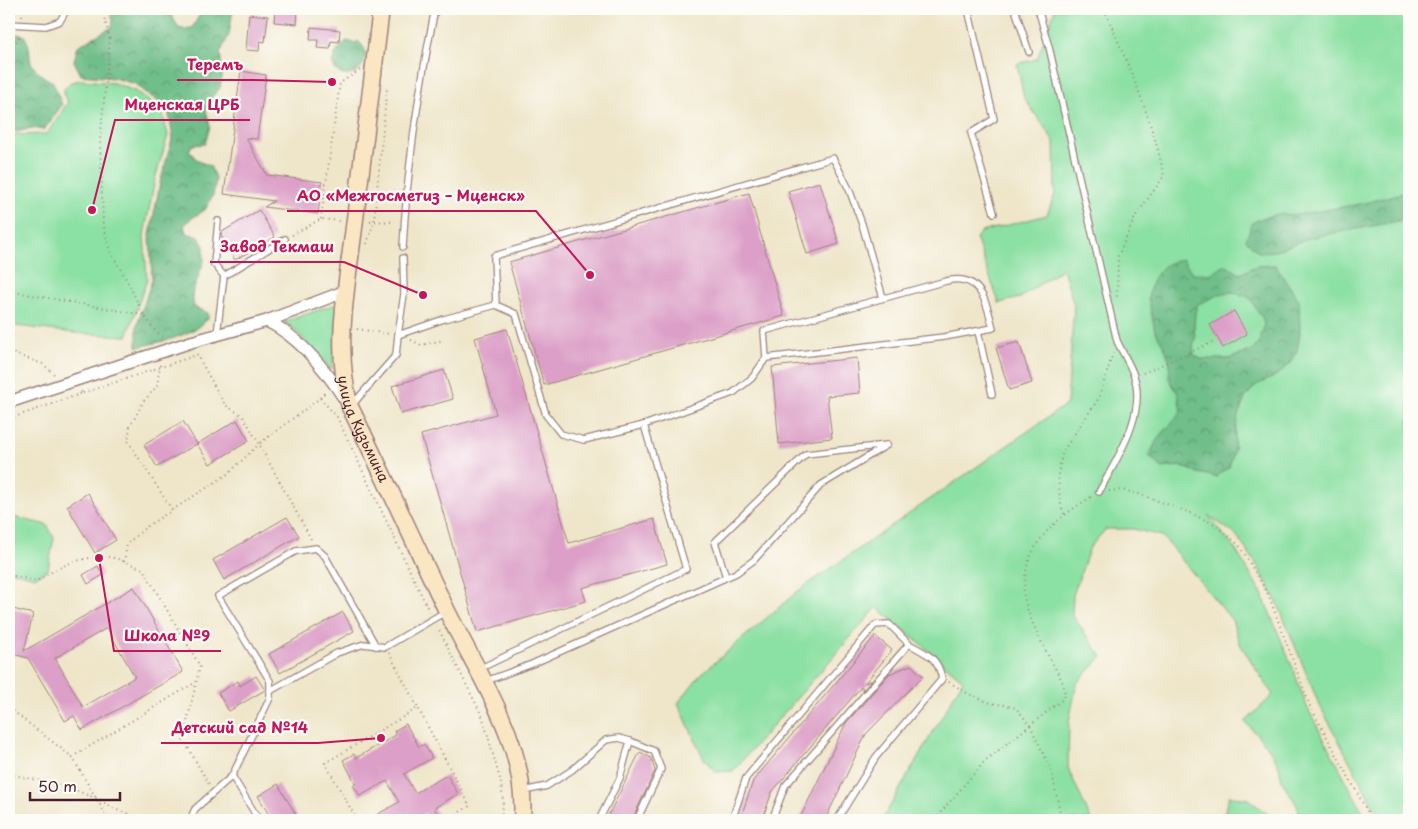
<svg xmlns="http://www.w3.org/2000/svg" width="1418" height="829" viewBox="0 0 1418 829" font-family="'Playpen Sans',sans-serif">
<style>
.grass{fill:#8be0a3;stroke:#6a8067}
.forest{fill:url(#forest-crowns);stroke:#5d6e5a;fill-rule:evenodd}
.building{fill:#dc9fc7;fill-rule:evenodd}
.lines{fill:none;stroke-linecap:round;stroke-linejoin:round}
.service-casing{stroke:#9c827a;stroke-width:8}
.minor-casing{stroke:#9c827a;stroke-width:14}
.secondary-casing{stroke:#9c827a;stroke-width:19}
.path{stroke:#9c827a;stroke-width:2;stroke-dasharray:1 4;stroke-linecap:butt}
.service{stroke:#fff;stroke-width:5.5}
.minor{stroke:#fff;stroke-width:11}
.secondary{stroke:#fbe6c4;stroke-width:16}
.labels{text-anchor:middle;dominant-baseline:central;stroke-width:4.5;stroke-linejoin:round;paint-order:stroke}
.street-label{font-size:14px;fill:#4a1f2b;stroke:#fdfcf7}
.leader{fill:none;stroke:#c2185b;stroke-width:2}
.callout-dot{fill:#c2185b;stroke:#fdfcf7;stroke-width:2}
.callout-label{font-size:15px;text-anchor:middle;font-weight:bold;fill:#c2185b;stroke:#fdfcf7;stroke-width:4.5;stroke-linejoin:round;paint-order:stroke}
</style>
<defs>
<pattern id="forest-crowns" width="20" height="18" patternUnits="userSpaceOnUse" patternTransform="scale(1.25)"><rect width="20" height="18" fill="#70be89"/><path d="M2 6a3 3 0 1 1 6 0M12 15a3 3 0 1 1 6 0" fill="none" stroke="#5e9a70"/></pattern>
</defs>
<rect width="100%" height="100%" fill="#fdfcf7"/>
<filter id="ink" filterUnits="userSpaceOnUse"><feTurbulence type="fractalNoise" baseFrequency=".02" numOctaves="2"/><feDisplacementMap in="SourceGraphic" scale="10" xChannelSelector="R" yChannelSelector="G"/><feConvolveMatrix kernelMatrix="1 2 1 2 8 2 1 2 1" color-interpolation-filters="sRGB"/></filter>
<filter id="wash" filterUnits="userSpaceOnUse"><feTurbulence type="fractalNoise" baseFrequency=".0096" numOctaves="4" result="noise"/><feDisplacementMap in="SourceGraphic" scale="20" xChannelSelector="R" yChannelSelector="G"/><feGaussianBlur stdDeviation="1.12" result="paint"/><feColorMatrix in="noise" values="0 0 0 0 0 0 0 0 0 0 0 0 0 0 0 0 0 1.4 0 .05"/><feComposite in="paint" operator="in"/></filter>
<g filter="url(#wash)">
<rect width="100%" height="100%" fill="#efe6ca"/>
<g class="grass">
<path d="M1055,9h354v811h-28l-63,-118 -41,-100 -19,-35 -22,-32 -28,-20 27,34 26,43 31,74 15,41 60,113h-67c1,-16 -11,-24 -17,-38 -3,-5 -2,-11 -4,-16 -7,-17 -22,-31 -34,-44l28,-27 -33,-51 -8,-24 -70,-84 -29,-7h-27l-16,18 -17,48 -1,20 30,42 -25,26 -8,38 -1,47 23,52h-209l81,-140 -86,-73 -144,164 -17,1 -12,-13 -26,-56 22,-28 98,-84 269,-187 7,-98 -11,-38 -43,30 -21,5 -23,-65 5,-6 66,-17 8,-21 -1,-53 -30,-43 -7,-34 20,-5z"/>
<path d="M81,80l33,3 23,9 25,20 6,23 -13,44 -11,56 3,45 -20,56 -53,-3 -65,-8v-192c12,3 25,1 38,1l21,-32 -4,-6v-7l7,-7z"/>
<polygon points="333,305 338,306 332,370 292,327 284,322"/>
<polygon points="9,516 47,525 54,538 48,569 35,577 9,570"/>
<polygon points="1229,796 1248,799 1266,813 1279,820 1222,820"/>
</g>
<g class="forest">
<path d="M109,9h60l3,8 8,12 12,-1 7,-12v-7h34l-4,26 -9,18 3,19 -3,16 -9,10 -5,12 4,16 -5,18 -13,1 -3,6 9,10 12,5 6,13 -3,16 -8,15 -16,10 -5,6 2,7 13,4 5,10v14l-12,33 2,13 14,6v6c-19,18 -47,23 -71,28v-22l15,-45 -2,-45 10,-52 13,-47 -5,-27 -33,-25 -21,-6 -33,-3 -7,-14 4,-15 34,-19 1,-7z"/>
<path d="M9,33l15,2c6,11 5,12 6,24 2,10 14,19 23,23l9,23 -18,25 -13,-2 -13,4 -9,-3z"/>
<path d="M346,41l9,2 3,-2c3,3 6,6 7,10 4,20 -25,37 -33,11l3,-8z"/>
<polygon points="1409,191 1409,223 1399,221 1309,238 1276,251 1258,252 1246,240 1252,223 1262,218 1279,214 1296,215 1331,209 1365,203"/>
<path d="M1182,259l11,15h17l16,-9 14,9 16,-8 19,-1 24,35 1,34 -3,17 -9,15 -14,11 -16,7 -12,12 -8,19 -3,17 -1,18 -5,17 -13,10 -18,-4 -17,-7 -19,2 -13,-12 8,-16 24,-28 -3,-18 -9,-15 1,-17 -6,-16 -9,-15 -7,-34 5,-18 12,-14zM1232,292l17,5 14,22 1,8 -6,17 -4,5 -25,10h-28l-7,-4 -1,-9 2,-8 -1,-9 1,-17 3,-8 25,-11z"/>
</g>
<g id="blocks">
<g class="building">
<polygon points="275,9 298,9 297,24 274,22"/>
<polygon points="249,14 268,16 265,42 260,41 259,51 246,50"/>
<polygon points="311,27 340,30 339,42 331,41 330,49 317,48 318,40 310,40"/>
<polygon points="241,71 266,75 257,139 246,138 267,175 322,182 318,214 264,207 274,201 224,194"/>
<polygon points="820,182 839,244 807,254 788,191"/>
<polygon points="749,193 784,316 544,385 509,262"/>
<polygon points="259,210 275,237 235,260 221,236 222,232"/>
<polygon points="1234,311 1247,334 1223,348 1210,325"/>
<polygon points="507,329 569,543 654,519 667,564 582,588 586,601 477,632 421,435 496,414 475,338"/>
<polygon points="1019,342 1032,383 1009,390 996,348"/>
<polygon points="857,358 860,393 827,396 832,438 779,444 772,367"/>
<polygon points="444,370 453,399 401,414 392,386"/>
<polygon points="237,420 249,441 210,464 197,444"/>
<polygon points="183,421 197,444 157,467 144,445"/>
<polygon points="88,493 116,540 95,553 67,506"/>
<polygon points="287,517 299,536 224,580 213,560"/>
<polygon points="98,566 103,575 88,584 83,575"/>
<path d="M134,587l49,85 -101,58 -8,-14 -9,5 -37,-63 -19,-5v-45l24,6 -9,37zM107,628l28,49 -52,30 -28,-49z"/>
<polygon points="343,612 354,631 280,673 269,654"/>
<polygon points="875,636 892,650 865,683 871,681 862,691 863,688 861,687 772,792 762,820 740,820 753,781"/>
<polygon points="911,665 923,676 866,734 825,820 799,820 846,723 889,674"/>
<polygon points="256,676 265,690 229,711 218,693 238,681 240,686"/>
<polygon points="406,724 419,747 424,744 432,758 404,774 415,793 447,775 458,794 434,808 438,814 428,819 425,813 412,820 368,820 399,802 387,781 360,796 353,785 356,784 343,760 354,754 356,758 396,735 394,731"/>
<polygon points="640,752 651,758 655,771 632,820 606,820"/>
<polygon points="278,784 299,820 272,820 258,796"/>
</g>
</g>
</g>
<g filter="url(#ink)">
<use href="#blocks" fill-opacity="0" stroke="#9c827a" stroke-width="1"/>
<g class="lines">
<g class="service-casing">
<g id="service">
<polyline points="968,9 994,119 971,133 994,213"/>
<polyline points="1015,9 1029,52"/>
<path d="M1038,9l11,38 68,294c5,11 13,23 17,35 13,38 -18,84 -35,116"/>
<polyline points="9,24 46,26 60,21 67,9"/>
<polyline points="218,221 214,264 224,276"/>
<path d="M403,247c4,-80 16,-160 32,-238"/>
<polyline points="496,305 494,256 833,158 849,189 862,224 883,298"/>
<polyline points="978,331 992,394"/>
<polyline points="217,334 224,276 285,239"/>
<path d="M398,335l46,-16 52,-14 20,9 30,101 15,19 23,6 60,-15 89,-32 19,-15 14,-20 -2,-27 182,-50c5,-1 11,-2 16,-1 22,3 26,30 31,48l-49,9 -178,21"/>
<polyline points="352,405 396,355 398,335 404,294 403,258"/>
<polyline points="479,669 686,569 644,425"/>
<polyline points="486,681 532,664 736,573 754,560 821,485 887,445 806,454 715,542 726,577"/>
<polyline points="270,691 337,653 364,644 385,647 445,612"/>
<polyline points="232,776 259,820"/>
<polyline points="524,791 547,786 572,770 606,740 619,738 630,741"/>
<polyline points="190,820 195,809 232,776 270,698 270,681 218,596 296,551 316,548 325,556 376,646"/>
<polyline points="599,820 620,778 630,741 654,751 661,769 637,820"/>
<polyline points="732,820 746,778 875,625 889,624 909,644"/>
<path d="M772,820l13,-34 124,-142c18,10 29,13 33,35l-66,78 -39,63"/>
</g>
</g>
<g class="minor-casing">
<g id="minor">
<path d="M267,321c33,16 59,49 79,80"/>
<polyline points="9,402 191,342 267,321 346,291"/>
</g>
</g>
<g class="secondary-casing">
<g id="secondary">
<path id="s1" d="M381,9c-8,70 -17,140 -26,210 -7,62 -22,126 -5,188 33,67 64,135 96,202 32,66 82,134 76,211"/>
</g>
</g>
<g class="path">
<polyline points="102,9 110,40 100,140 103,223 110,251 123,273 144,315"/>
<path d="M1104,9c24,55 48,108 60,167l-29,41 -17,39 -1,43"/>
<polyline points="22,16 23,9"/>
<polyline points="9,55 21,33"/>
<polyline points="321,219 340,83 360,70"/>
<polyline points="370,221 395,222"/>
<polyline points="292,235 321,219 340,221"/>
<polyline points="367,244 374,221 387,88"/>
<polyline points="9,291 144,315 155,331 165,339"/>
<polyline points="357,329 390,334"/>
<polyline points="411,340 421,345 444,340"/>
<polyline points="9,352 43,364 55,375"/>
<polyline points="160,365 157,386 143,402 130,427 128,441 172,510"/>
<polyline points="1143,373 1213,342"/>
<polyline points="83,393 197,355"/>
<polyline points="320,398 337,417 429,611"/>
<polyline points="9,419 83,393 80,391"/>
<polyline points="1109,491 1122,490 1139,494 1188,512 1214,524 1239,545 1268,594 1310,706 1372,820"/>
<polyline points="1064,514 1060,501 1058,473 1063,451 1099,398 1113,353"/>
<polyline points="311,539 259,444 320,398 326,391"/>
<polyline points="124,562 127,544 146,527 228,474 259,444 243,416 225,405 196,353"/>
<path d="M9,575l28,6c21,-14 43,-25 69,-24 12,0 26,8 37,12l57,97 -17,73 27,47"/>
<polyline points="437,626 483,718 501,783 503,801 501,820"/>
<polyline points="389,653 418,708"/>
<polyline points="949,682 969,694 990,703 1005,705 1016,708 1030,725 1051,770 1062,820"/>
<polyline points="9,708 72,757 109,820"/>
<polyline points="72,757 196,682"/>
<polyline points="9,774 64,786 98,799 117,810 146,820"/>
<polyline points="357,820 325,763 418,708 470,806 446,820"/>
<path d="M934,820l51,-59 77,-61 3,-6 -2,-11c-13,-25 -34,-60 -39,-87 -1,-6 1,-13 1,-19 5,-39 36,-61 66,-80"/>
</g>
<use href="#service" class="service"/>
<use href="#minor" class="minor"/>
<use href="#secondary" class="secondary"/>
</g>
</g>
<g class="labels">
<g class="street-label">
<text stroke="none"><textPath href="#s1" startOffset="426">улица Кузьмина</textPath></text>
</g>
</g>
<path class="leader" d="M332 82L254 80H177M92 210L115 120H250M590 275L536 211H287M423 295L344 262H210M99 558L114 651H221M381 738L318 743H161"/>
<g class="callout-dot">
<circle cx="332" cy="82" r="5"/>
<circle cx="92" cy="210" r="5"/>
<circle cx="590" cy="275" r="5"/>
<circle cx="423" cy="295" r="5"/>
<circle cx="99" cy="558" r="5"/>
<circle cx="381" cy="738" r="5"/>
</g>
<g class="callout-label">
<text x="215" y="70">Теремъ</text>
<text x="182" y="110">Мценская ЦРБ</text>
<text x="411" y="201">АО «Межгосметиз – Мценск»</text>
<text x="277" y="252">Завод Текмаш</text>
<text x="167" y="641">Школа №9</text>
<text x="240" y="733">Детский сад №14</text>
</g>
<rect width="1418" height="829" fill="none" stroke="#fdfcf7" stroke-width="30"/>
<path d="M30 792v8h90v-8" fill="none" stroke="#4a1f2b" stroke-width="2.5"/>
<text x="38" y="792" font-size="15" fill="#4a1f2b" stroke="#fdfcf7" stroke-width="4" paint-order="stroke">50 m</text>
</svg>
